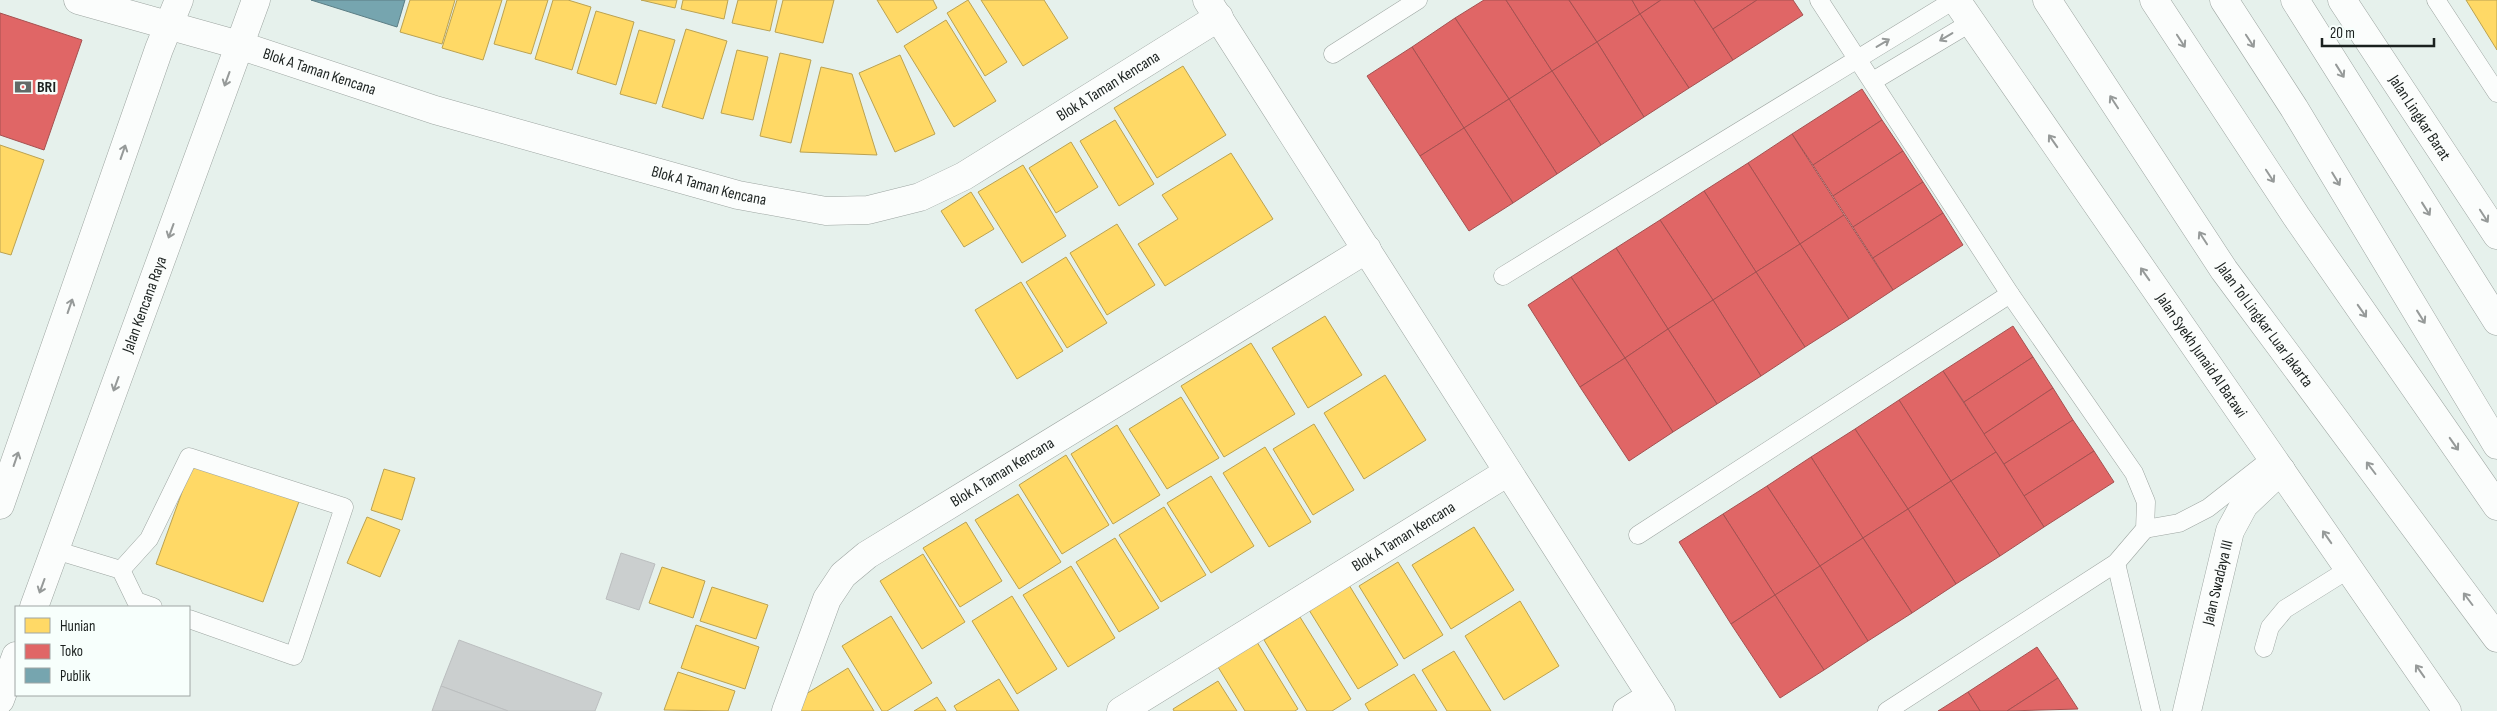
<svg xmlns="http://www.w3.org/2000/svg" width="2497" height="711" viewBox="0 0 2497 711" font-family="'Sofia Sans Condensed',sans-serif">
<style>
.homes{fill:#ffd966;stroke:#bba251}
.shops{fill:#e06666;stroke:#a55151}
.public{fill:#76a5af;stroke:#5b7d84}
.building{fill:#cbcfcf;stroke:#bbbebf}
.lines{fill:none;stroke-linecap:round;stroke-linejoin:round}
.lane-casing{stroke:#9da5a1;stroke-width:19}
.street-casing{stroke:#9da5a1;stroke-width:29}
.secondary-casing{stroke:#9da5a1;stroke-width:29}
.primary-casing{stroke:#9da5a1;stroke-width:29}
.highway-casing{stroke:#9da5a1;stroke-width:29}
.lane{stroke:#fbfdfc;stroke-width:18}
.street{stroke:#fbfdfc;stroke-width:28}
.secondary{stroke:#fbfdfc;stroke-width:28}
.primary{stroke:#fbfdfc;stroke-width:28}
.highway{stroke:#fbfdfc;stroke-width:28}
.oneway{stroke:#969a99}
.labels{text-anchor:middle;dominant-baseline:central;stroke-width:5;stroke-linejoin:round;paint-order:stroke}
.street-label{font-size:16px;fill:#1b211f;stroke:#f7fffc}
.poi-label{font-size:16px;font-weight:bold;fill:#1b211f;stroke:#f7fffc;text-anchor:start}
</style>
<rect width="100%" height="100%" fill="#e6f1ec"/>
<g class="homes">
<polygon points="410,0 455,0 442,44 400,32"/>
<polygon points="457,0 502,0 483,60 442,48"/>
<polygon points="507,0 548,0 531,54 494,44"/>
<polygon points="553,0 568,0 591,7 572,70 535,59"/>
<polygon points="641,0 677,0 675,8"/>
<polygon points="683,0 728,0 724,19 681,9"/>
<polygon points="738,0 777,0 770,31 732,23"/>
<polygon points="783,0 834,0 823,43 775,32"/>
<polygon points="877,0 933,0 937,8 897,33"/>
<polygon points="968,0 1007,62 985,76 947,13"/>
<polygon points="981,0 1044,0 1068,38 1023,66"/>
<polygon points="2466,0 2497,0 2497,50"/>
<polygon points="596,11 634,22 616,85 577,73"/>
<polygon points="946,20 996,101 954,127 904,46"/>
<polygon points="686,29 727,41 703,119 662,107"/>
<polygon points="639,30 675,40 656,104 620,94"/>
<polygon points="737,50 768,57 753,120 721,113"/>
<polygon points="780,53 811,60 791,143 760,136"/>
<polygon points="900,55 935,134 895,152 859,73"/>
<polygon points="1183,66 1226,135 1157,178 1114,108"/>
<polygon points="821,67 852,74 877,155 800,152"/>
<polygon points="1115,120 1154,184 1119,206 1080,141"/>
<polygon points="1071,142 1098,187 1056,213 1029,168"/>
<polygon points="0,145 44,160 11,255 0,252"/>
<polygon points="1231,153 1273,219 1165,286 1138,244 1178,219 1162,195"/>
<polygon points="1023,165 1066,236 1022,263 978,192"/>
<polygon points="971,192 994,229 964,247 941,211"/>
<polygon points="1117,224 1155,285 1107,315 1070,253"/>
<polygon points="1066,257 1107,323 1067,348 1026,282"/>
<polygon points="1021,282 1063,351 1017,379 975,310"/>
<polygon points="1325,316 1362,375 1308,408 1272,348"/>
<polygon points="1251,343 1295,414 1224,457 1181,386"/>
<polygon points="1385,375 1426,440 1364,479 1324,413"/>
<polygon points="1181,397 1219,458 1167,489 1129,429"/>
<polygon points="1314,424 1354,490 1313,515 1273,449"/>
<polygon points="1117,425 1160,495 1113,524 1071,454"/>
<polygon points="1265,447 1311,522 1269,547 1223,473"/>
<polygon points="1066,455 1109,525 1062,554 1019,485"/>
<polygon points="194,459 301,496 263,602 156,564"/>
<polygon points="384,469 415,478 402,520 371,510"/>
<polygon points="1211,476 1254,546 1211,573 1167,503"/>
<polygon points="1018,494 1061,562 1019,589 975,520"/>
<polygon points="1164,507 1206,575 1161,602 1119,535"/>
<polygon points="367,517 400,530 380,577 347,563"/>
<polygon points="966,522 1002,581 960,607 923,548"/>
<polygon points="1474,527 1514,590 1451,629 1412,565"/>
<polygon points="1115,538 1159,608 1119,632 1076,562"/>
<polygon points="923,554 965,622 922,649 880,581"/>
<polygon points="1398,562 1443,635 1404,659 1359,586"/>
<polygon points="1071,566 1115,638 1068,667 1023,595"/>
<polygon points="662,567 705,581 693,618 649,603"/>
<polygon points="1349,585 1398,665 1358,689 1309,610"/>
<polygon points="712,587 768,605 756,639 700,621"/>
<polygon points="1012,596 1057,669 1017,694 972,621"/>
<polygon points="1520,601 1559,666 1504,700 1465,636"/>
<polygon points="891,616 932,683 887,711 882,711 842,646"/>
<polygon points="1300,617 1351,699 1332,711 1307,711 1264,640"/>
<polygon points="696,625 759,647 745,689 681,668"/>
<polygon points="1257,642 1298,709 1295,711 1245,711 1218,667"/>
<polygon points="1454,651 1491,711 1447,711 1422,670"/>
<polygon points="848,668 874,711 799,711 793,702"/>
<polygon points="678,672 735,691 728,711 664,710"/>
<polygon points="1414,674 1437,711 1369,711 1365,704"/>
<polygon points="999,679 1019,711 957,711 954,706"/>
<polygon points="1218,681 1237,711 1174,711 1173,709"/>
<polygon points="937,697 946,711 914,711"/>
</g>
<g class="shops">
<polygon points="1484,0 1506,0 1552,71 1509,99 1455,18"/>
<polygon points="1506,0 1569,0 1597,42 1552,71"/>
<polygon points="1569,0 1632,0 1640,14 1597,42"/>
<polygon points="1632,0 1661,0 1640,14"/>
<polygon points="1661,0 1694,0 1733,60 1689,88 1640,14"/>
<polygon points="1694,0 1757,0 1713,29"/>
<polygon points="1757,0 1793,0 1803,15 1733,60 1713,29"/>
<polygon points="0,13 82,40 44,150 0,135"/>
<polygon points="1640,14 1689,88 1644,117 1597,42"/>
<polygon points="1455,18 1509,99 1464,128 1412,47"/>
<polygon points="1597,42 1644,117 1601,145 1552,71"/>
<polygon points="1412,47 1464,128 1420,156 1367,76"/>
<polygon points="1552,71 1601,145 1557,174 1509,99"/>
<polygon points="1862,89 1882,120 1813,165 1792,134"/>
<polygon points="1509,99 1557,174 1513,203 1464,128"/>
<polygon points="1882,120 1903,151 1833,196 1813,165"/>
<polygon points="1464,128 1513,203 1469,231 1420,156"/>
<polygon points="1792,134 1844,215 1800,244 1748,163"/>
<polygon points="1903,151 1923,182 1853,227 1833,196"/>
<polygon points="1748,163 1800,244 1756,272 1704,191"/>
<polygon points="1923,182 1943,213 1873,258 1853,227"/>
<polygon points="1704,191 1756,272 1713,300 1660,220"/>
<polygon points="1943,213 1963,245 1893,290 1873,258"/>
<polygon points="1844,215 1893,290 1849,319 1800,244"/>
<polygon points="1660,220 1713,300 1668,329 1616,248"/>
<polygon points="1800,244 1849,319 1805,347 1756,272"/>
<polygon points="1616,248 1668,329 1625,358 1571,277"/>
<polygon points="1756,272 1805,347 1761,376 1713,300"/>
<polygon points="1571,277 1625,358 1580,387 1528,305"/>
<polygon points="1713,300 1761,376 1717,404 1668,329"/>
<polygon points="2013,326 2033,357 1964,402 1943,371"/>
<polygon points="1668,329 1717,404 1673,432 1625,358"/>
<polygon points="2033,357 2053,388 1984,434 1964,402"/>
<polygon points="1625,358 1673,432 1629,461 1580,387"/>
<polygon points="1943,371 1996,452 1951,481 1899,400"/>
<polygon points="2053,388 2073,420 2004,464 1984,434"/>
<polygon points="1899,400 1951,481 1908,509 1855,429"/>
<polygon points="2073,420 2094,451 2024,496 2004,464"/>
<polygon points="1855,429 1908,509 1863,538 1811,457"/>
<polygon points="2094,451 2114,482 2044,527 2024,496"/>
<polygon points="1996,452 2044,527 2000,556 1951,481"/>
<polygon points="1811,457 1863,538 1820,566 1767,486"/>
<polygon points="1951,481 2000,556 1956,584 1908,509"/>
<polygon points="1767,486 1820,566 1775,595 1723,514"/>
<polygon points="1908,509 1956,584 1912,613 1863,538"/>
<polygon points="1723,514 1775,595 1731,624 1679,542"/>
<polygon points="1863,538 1912,613 1868,641 1820,566"/>
<polygon points="1820,566 1868,641 1824,670 1775,595"/>
<polygon points="1775,595 1824,670 1780,698 1731,624"/>
<polygon points="2037,647 2058,678 2007,711 1980,711 1968,692"/>
<polygon points="2058,678 2078,709 2007,711"/>
<polygon points="1968,692 1980,711 1938,711"/>
</g>
<polygon class="public" points="311,0 405,0 397,27"/>
<g class="building">
<polygon points="621,553 655,564 639,610 606,599"/>
<polygon points="459,640 602,693 595,711 508,711 441,686"/>
<polygon points="441,686 508,711 432,711"/>
</g>
<g class="lines">
<g class="lane-casing">
<g id="lane">
<polyline points="1819,0 2010,294 2134,473 2146,502 2145,529 2116,563 1887,711"/>
<polyline points="2436,0 2497,93"/>
<polyline points="1333,54 1418,0"/>
<polyline points="1873,81 1970,23"/>
<polyline points="1503,276 1954,0"/>
<polyline points="2145,529 2179,523 2208,508 2273,457"/>
<polyline points="1638,535 2010,294"/>
<polyline points="55,550 121,570 136,601 153,607"/>
<polyline points="2116,563 2151,711"/>
<polyline points="121,570 149,539 189,457 344,507 294,656 189,619"/>
<polyline points="2264,648 2270,627 2285,609 2349,569"/>
</g>
</g>
<g class="street-casing">
<g id="street">
<path id="s1" d="M78,0l161,45 196,65 303,85 88,16 42,-1 52,-13 44,-21 255,-159"/>
<polyline points="1207,0 1661,711"/>
<path id="s2" d="M786,711l41,-112 16,-24 24,-20 500,-306"/>
<path id="s3" d="M1121,711l387,-239"/>
<polyline points="1627,711 1651,696"/>
<path id="s4" d="M2187,711l43,-180 14,-26 37,-35"/>
</g>
</g>
<g class="secondary-casing">
<g id="secondary">
<polyline points="0,505 159,49 179,0"/>
<path id="s5" d="M34,607l222,-607"/>
<polyline points="0,700 16,656"/>
</g>
</g>
<g class="primary-casing">
<g id="primary">
<path id="s6" d="M1956,0l491,711"/>
<path id="s7" d="M2342,0l155,235"/>
</g>
</g>
<g class="highway-casing">
<g id="highway">
<path id="s8" d="M2047,0l177,270 273,368"/>
<polyline points="2154,0 2296,216 2497,506"/>
<polyline points="2224,0 2294,108 2497,445"/>
<polyline points="2295,0 2497,321"/>
</g>
</g>
<use href="#lane" class="lane"/>
<use href="#street" class="street"/>
<use href="#secondary" class="secondary"/>
<use href="#primary" class="primary"/>
<use href="#highway" class="highway"/>
</g>
<defs><path id="oneway-shaft" d="M-6 0H5M1.5-3L5.5 0L1.5 3" fill="none" stroke-width="1.6" stroke-linecap="round" stroke-linejoin="round" transform="scale(1.25)"/></defs>
<g class="oneway">
<use href="#oneway-shaft" transform="translate(1946 37) rotate(149)"/>
<use href="#oneway-shaft" transform="translate(2181 41) rotate(57)"/>
<use href="#oneway-shaft" transform="translate(2250 41) rotate(57)"/>
<use href="#oneway-shaft" transform="translate(1883 43) rotate(-31)"/>
<use href="#oneway-shaft" transform="translate(2340 71) rotate(58)"/>
<use href="#oneway-shaft" transform="translate(227 79) rotate(110)"/>
<use href="#oneway-shaft" transform="translate(2114 102) rotate(-123)"/>
<use href="#oneway-shaft" transform="translate(2053 141) rotate(-125)"/>
<use href="#oneway-shaft" transform="translate(123 152) rotate(-71)"/>
<use href="#oneway-shaft" transform="translate(2270 176) rotate(57)"/>
<use href="#oneway-shaft" transform="translate(2336 179) rotate(59)"/>
<use href="#oneway-shaft" transform="translate(2426 209) rotate(58)"/>
<use href="#oneway-shaft" transform="translate(2484 216) rotate(57)"/>
<use href="#oneway-shaft" transform="translate(171 231) rotate(110)"/>
<use href="#oneway-shaft" transform="translate(2203 238) rotate(-123)"/>
<use href="#oneway-shaft" transform="translate(2145 274) rotate(-125)"/>
<use href="#oneway-shaft" transform="translate(70 306) rotate(-71)"/>
<use href="#oneway-shaft" transform="translate(2362 311) rotate(55)"/>
<use href="#oneway-shaft" transform="translate(2421 317) rotate(58)"/>
<use href="#oneway-shaft" transform="translate(116 384) rotate(110)"/>
<use href="#oneway-shaft" transform="translate(2454 444) rotate(55)"/>
<use href="#oneway-shaft" transform="translate(16 459) rotate(-71)"/>
<use href="#oneway-shaft" transform="translate(2371 468) rotate(-127)"/>
<use href="#oneway-shaft" transform="translate(2327 537) rotate(-125)"/>
<use href="#oneway-shaft" transform="translate(42 586) rotate(110)"/>
<use href="#oneway-shaft" transform="translate(2468 599) rotate(-127)"/>
<use href="#oneway-shaft" transform="translate(2420 671) rotate(-125)"/>
</g>
<defs>
<g id="bank-bare" transform="scale(1.35)"><path d="M-6-4H6V4H-6ZM0-2.3a2.3 2.3 0 1 0 0 4.6a2.3 2.3 0 1 0 0-4.6Z" fill="#626a67" stroke="#f7fffc" stroke-width="2.5" paint-order="stroke"/></g>
</defs>
<g fill-rule="evenodd">
<use href="#bank-bare" x="23" y="87"/>
</g>
<g class="labels">
<g class="street-label">
<text stroke="none"><textPath href="#s1" startOffset="252">Blok A Taman Kencana</textPath></text>
<text stroke="none"><textPath href="#s1" startOffset="1092">Blok A Taman Kencana</textPath></text>
<text stroke="none"><textPath href="#s7" startOffset="141">Jalan Lingkar Barat</textPath></text>
<text stroke="none"><textPath href="#s1" startOffset="658">Blok A Taman Kencana</textPath></text>
<text stroke="none"><textPath href="#s5" startOffset="322">Jalan Kencana Raya</textPath></text>
<text stroke="none"><textPath href="#s8" startOffset="391">Jalan Tol Lingkar Luar Jakarta</textPath></text>
<text stroke="none"><textPath href="#s6" startOffset="432">Jalan Syekh Junaid Al Batawi</textPath></text>
<text stroke="none"><textPath href="#s2" startOffset="338">Blok A Taman Kencana</textPath></text>
<text stroke="none"><textPath href="#s3" startOffset="332">Blok A Taman Kencana</textPath></text>
<text stroke="none"><textPath href="#s4" startOffset="132">Jalan Swadaya III</textPath></text>
</g>
<g class="poi-label">
<text x="37" y="87">BRI</text>
</g>
</g>
<rect x="15" y="606" width="175" height="90" fill="#f7fffc" stroke="#9fa6a4"/>
<rect x="25" y="618" width="25" height="15" fill="#ffd966" stroke="#9fa6a4"/>
<text x="60" y="631" font-size="15" fill="#1b211f">Hunian</text>
<rect x="25" y="644" width="25" height="15" fill="#e06666" stroke="#9fa6a4"/>
<text x="60" y="656" font-size="15" fill="#1b211f">Toko</text>
<rect x="25" y="668" width="25" height="15" fill="#76a5af" stroke="#9fa6a4"/>
<text x="60" y="681" font-size="15" fill="#1b211f">Publik</text>
<path d="M2322 38v8h112v-8" fill="none" stroke="#1b211f" stroke-width="2.5"/>
<text x="2330" y="38" font-size="15" fill="#1b211f" stroke="#f7fffc" stroke-width="4" paint-order="stroke">20 m</text>
</svg>
